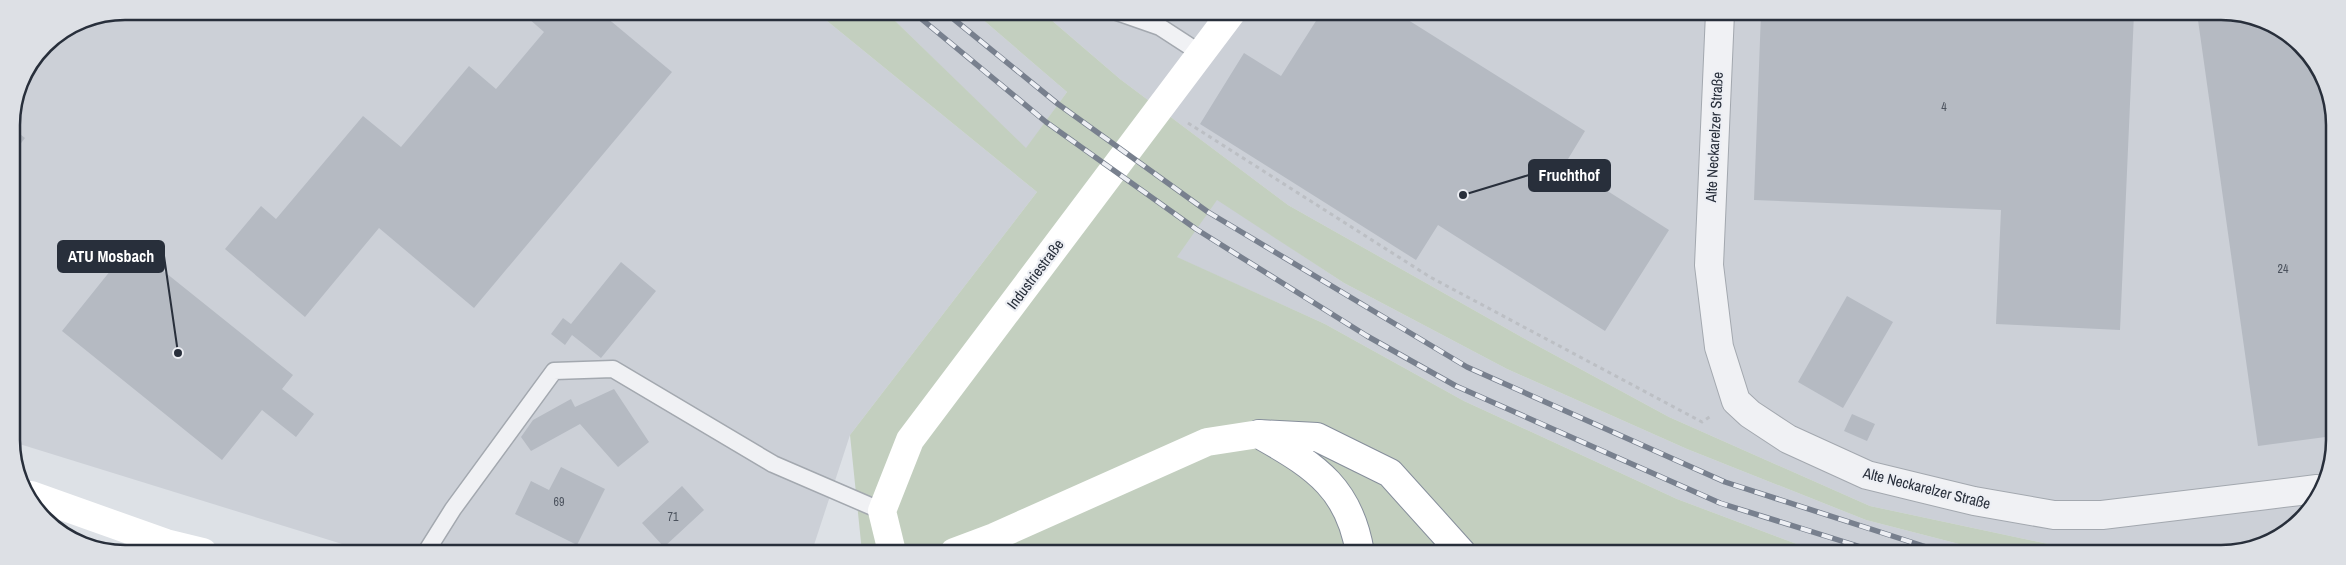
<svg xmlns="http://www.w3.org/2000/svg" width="2346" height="565" viewBox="0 0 2346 565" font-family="'Archivo Narrow',sans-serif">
<rect width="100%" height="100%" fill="#dde1e6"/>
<path fill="#ccd0d7" d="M125,11L816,12L1037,192L850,435L814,545L803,552H368L13,442L11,118L20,81L45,44L82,20Z
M886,12H974L1067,92L1026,149Z
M1042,12L2243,13L2302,45L2333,103V462L2296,526L2228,554L2090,553L1870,506L1669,417L1527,340L1288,205L1120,79Z
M1217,199L1344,283L1507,369L1687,449L1866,520L1994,553H1821L1677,499L1464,401L1325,324L1176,257Z"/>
<path fill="#c3cfbf" d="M816,12H886L1026,148L1067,92L974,12H1042L1120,79L1288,205L1527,340L1669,417L1870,506L2090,553H1994L1866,520L1687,449L1507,369L1344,283L1217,200L1177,257L1325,324L1464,401L1677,499L1821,553L862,552L850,435L1037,192Z"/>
<path fill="#b5bac2" d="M533,12H600L672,72L474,308L379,228L305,317L225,249L261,206L276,219L363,116L401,147L469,66L496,89L544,32L528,18Z
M1321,13H1397L1585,131L1565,164L1669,230L1605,331L1438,225L1416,260L1200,124L1244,53L1281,76Z
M1761,13H2134L2120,330L1996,324L2001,210L1754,200Z
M2197,13H2243L2302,45L2333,103V436L2258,446Z
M12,128L25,138L12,155Z
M131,245L293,375L282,389L314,414L296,437L262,410L222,460L62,331Z
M621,262L656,291L601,358L572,335L565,345L551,334L563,318L571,324Z
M1847,296L1893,322L1843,408L1798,382Z
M614,389L649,442L618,467L580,424L531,451L521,437L533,420L571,399L575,407Z
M1852,414L1875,424L1867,441L1844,431Z
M561,467L605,489L577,545L515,514L531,481L549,490Z
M682,486L704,510L664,547L642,523Z"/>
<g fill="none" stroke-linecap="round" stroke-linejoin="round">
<g stroke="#a3a8af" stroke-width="19">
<path id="lane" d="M1117,12L1160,27L1200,53
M426,552L453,509L554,371L613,369L773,464L882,511"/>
</g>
<g stroke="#a3a8af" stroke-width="30">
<path id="street" d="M1720,13L1709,265L1719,347L1736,401L1750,414L1788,439L1867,475L1974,501L2054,515H2102L2317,489"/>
</g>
<g stroke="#868e9b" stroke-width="30">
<path id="highway" d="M1259,434L1317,437L1390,473L1462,553
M1264,437C1317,467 1350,490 1360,553"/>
</g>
<path stroke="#bcbfc4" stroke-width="3" stroke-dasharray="4 4" stroke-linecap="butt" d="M1188,123L1430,277L1702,422L1711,416"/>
<use href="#lane" stroke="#f0f1f4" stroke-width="16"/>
<use href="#street" stroke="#f0f1f4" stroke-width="28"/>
<path stroke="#fff" stroke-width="28" d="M31,495L166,543L203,552
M892,552L882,511L910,440L1232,12
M954,552L994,537L1207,442L1259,434"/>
<use href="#highway" stroke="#fff" stroke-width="28"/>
<g stroke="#78808e" stroke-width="5.5">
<path id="rail" d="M913,12L1046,122L1196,229L1367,336L1456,386L1720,503L1880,553
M945,12L1058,104L1208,212L1467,367L1725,482L1945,553"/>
</g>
<use href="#rail" stroke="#edeff4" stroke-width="4" stroke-dasharray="11" stroke-linecap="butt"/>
</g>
<g text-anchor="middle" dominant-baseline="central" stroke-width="4.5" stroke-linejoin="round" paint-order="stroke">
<g font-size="12" fill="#4b525d">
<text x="1944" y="107">4</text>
<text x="2283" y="269">24</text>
<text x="559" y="502">69</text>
<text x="673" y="517">71</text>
</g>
<g font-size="15" fill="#282f3b" stroke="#edeff4">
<text transform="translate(1714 137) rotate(-87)">Alte Neckarelzer Straße</text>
<text transform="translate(1035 274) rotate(-53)">Industriestraße</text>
<text transform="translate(1927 488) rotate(14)">Alte Neckarelzer Straße</text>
</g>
</g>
<path d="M0 0H2346V565H0ZM125 20H2221A105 105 0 0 1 2326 125V440A105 105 0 0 1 2221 545H125A105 105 0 0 1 20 440V125A105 105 0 0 1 125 20Z" fill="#dde0e5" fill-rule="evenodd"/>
<path fill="none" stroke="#282f3b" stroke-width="2.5" d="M125 20H2221A105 105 0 0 1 2326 125V440A105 105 0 0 1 2221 545H125A105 105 0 0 1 20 440V125A105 105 0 0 1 125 20Z"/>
<path fill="none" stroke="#282f3b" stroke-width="2" d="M1463 195L1529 175M178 353L164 256"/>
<g fill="#282f3b" stroke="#edeff4" stroke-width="2">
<circle cx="1463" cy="195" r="5"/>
<circle cx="178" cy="353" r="5"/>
</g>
<g fill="#282f3b" stroke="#282f3b" stroke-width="2">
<rect x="1529" y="160" width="81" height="31" rx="5"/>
<rect x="58" y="241" width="106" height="31" rx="5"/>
</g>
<g font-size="16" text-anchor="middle" font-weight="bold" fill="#fff">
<text x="1569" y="181">Fruchthof</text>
<text x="111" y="262">ATU Mosbach</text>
</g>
</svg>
